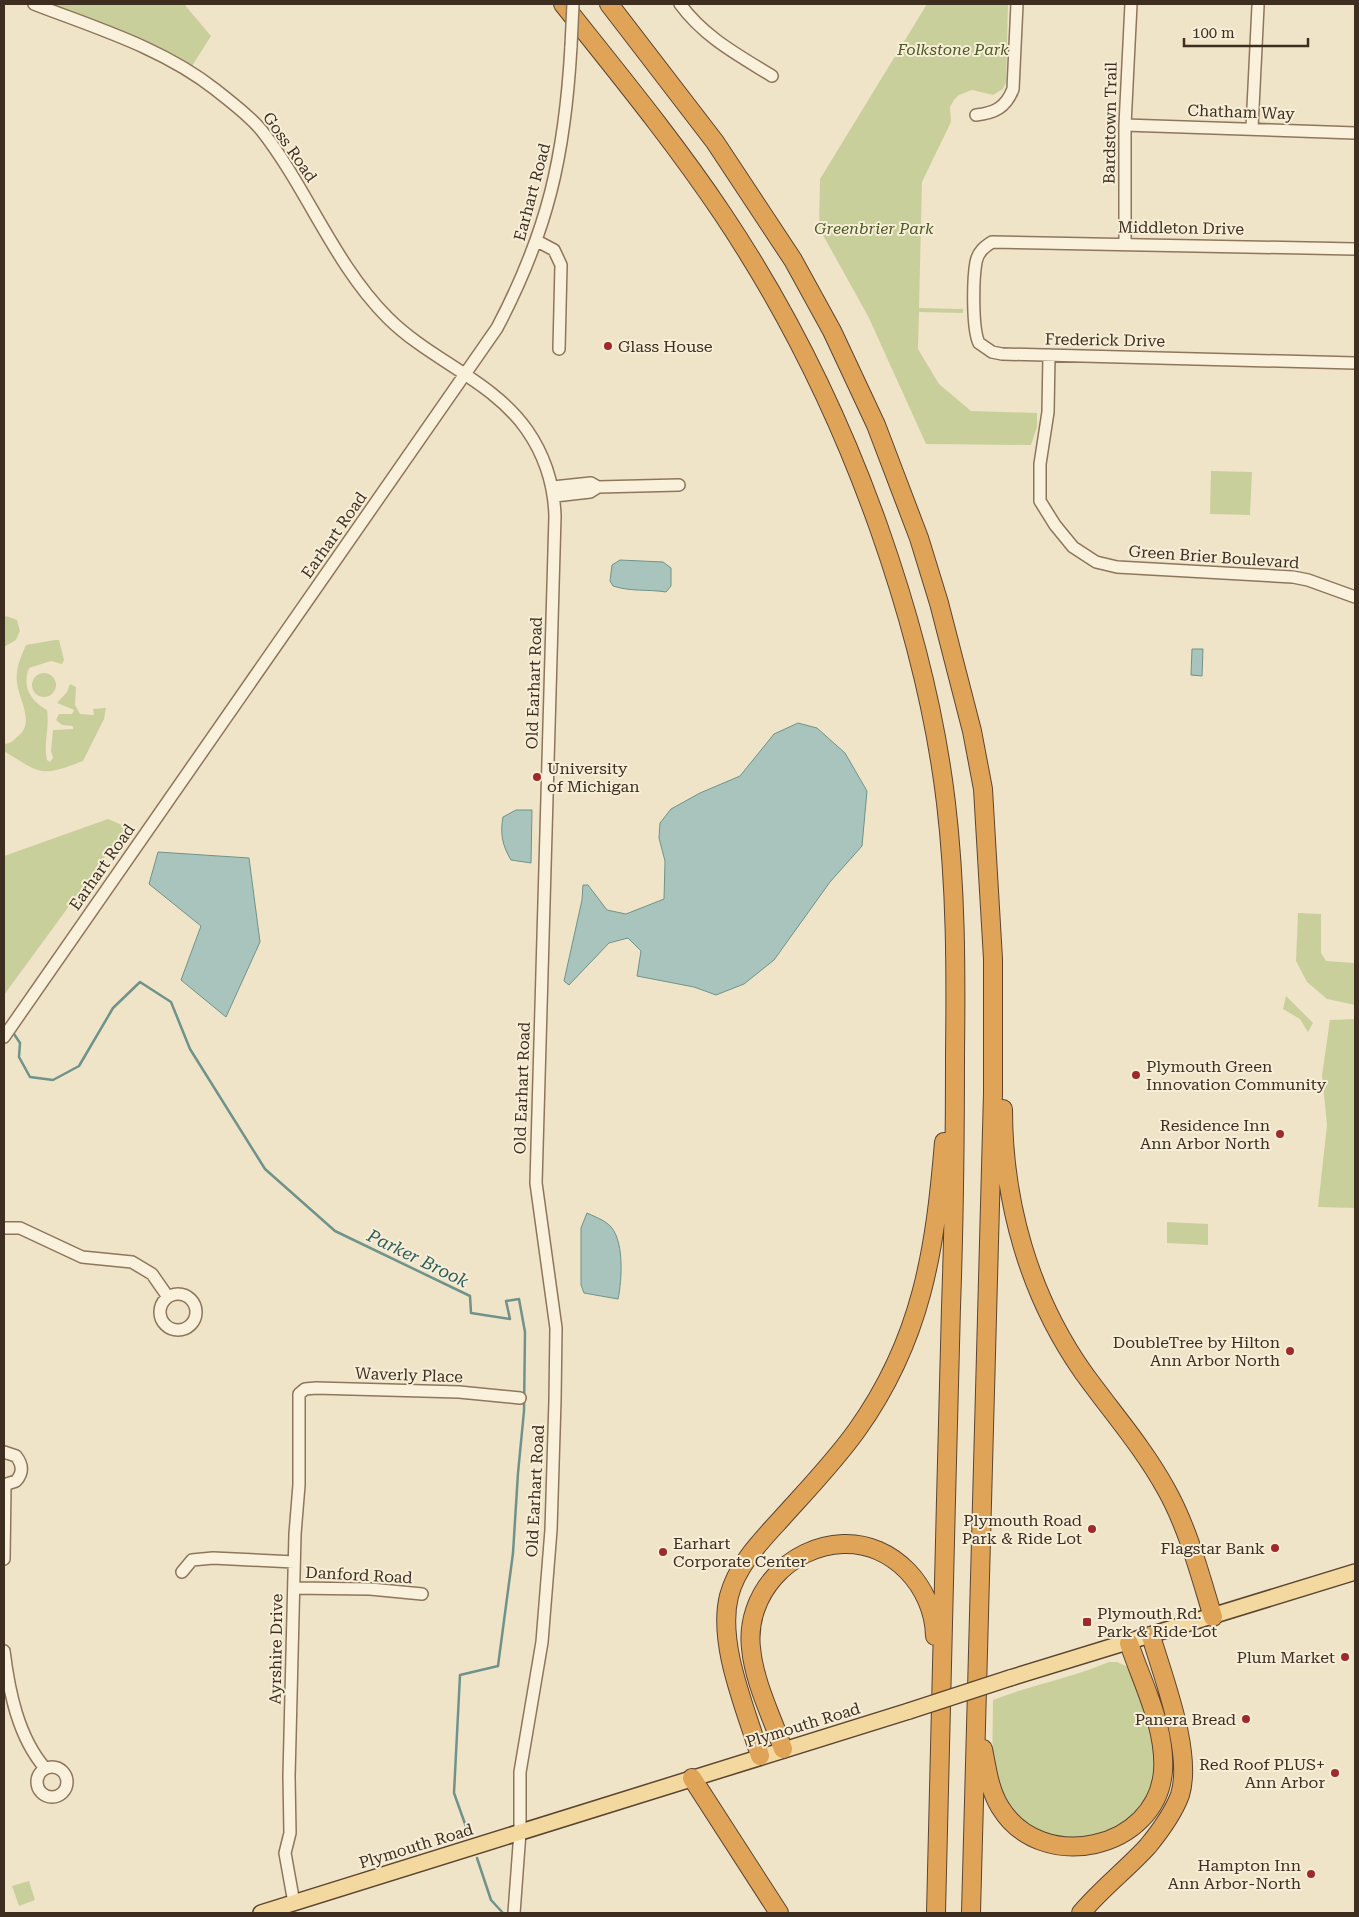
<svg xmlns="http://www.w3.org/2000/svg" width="1359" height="1917" viewBox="0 0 1359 1917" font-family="'Roboto Serif',serif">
<rect width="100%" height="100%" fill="#f0e4c8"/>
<path fill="#c9cf9b" d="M54,4H184L211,36L192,66L156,47Z
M927,4H1008L1006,82L1003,89L993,95L972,90L959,95L954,100L950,107L951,122L922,182L919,308L963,309V313L919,312L918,349L939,384L971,411L1037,413V427L1031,445L926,444L868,316L819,228L820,179Z
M1211,471L1252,472L1250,515L1210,514Z
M6,616L17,620L20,631L16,640L4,647V618Z
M55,640H59L64,660L62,664L51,661L29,668C22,687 30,700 47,710C50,727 43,743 47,760L50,762L53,758L51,751L53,730L73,729V726L62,725L56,720L59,714H72L74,710L57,703L67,692L70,684L76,687L75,705L80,714L94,715L93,709L106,708L104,719L83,761C41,777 42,775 4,751V744C10,744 13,741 17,737C36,723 19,701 17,683C15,670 21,656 26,645Z
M32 685a12 12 0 1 1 24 0a12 12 0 1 1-24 0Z
M108,819L127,827L4,995V856Z
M1298,913L1321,914V953L1326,961L1355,963V1005L1327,999L1307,982L1296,961Z
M1286,996L1313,1023L1308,1032L1300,1019L1283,1009Z
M1355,1019V1208L1318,1207L1327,1125L1322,1075L1330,1020Z
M1167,1222L1208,1224V1245L1167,1243Z
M1109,1662H1117L1126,1666L1134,1678L1154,1742L1156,1759L1153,1787L1142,1807L1125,1827L1096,1839L1043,1836L1007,1810L992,1777L993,1700C1031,1685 1071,1678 1109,1662Z
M29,1881L35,1900L19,1906L12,1886Z"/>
<path fill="#a9c4bc" stroke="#6f938a" d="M620,560L663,562L671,568V586L666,592C648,589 631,592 613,586L610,581L612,565Z
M1192,649H1203L1202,676L1191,675Z
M798,723L817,728L845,753L867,791L862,846L830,882L774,960L744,984L716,995L694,987L637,976L641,951L628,938L609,943L569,985L564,981L582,900L583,885H588L607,910L626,914L664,899L665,861L659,838L660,823L671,809L700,793L740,776L774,734Z
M516,810H532L531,863L511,860C502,845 500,833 503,817Z
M158,852L249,858L260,942L226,1017L181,980L201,926L149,884Z
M587,1213C593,1216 602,1219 608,1224C625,1237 622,1281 618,1299L584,1293L581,1285V1228Z"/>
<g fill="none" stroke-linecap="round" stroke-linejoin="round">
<path stroke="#6f938a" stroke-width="2.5" d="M12,1031L20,1043L19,1057L30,1077L53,1080L79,1066L113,1008L140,982L171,1002L190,1049L265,1169L335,1231L470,1296L471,1313L510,1319L506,1301L519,1299L525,1332L524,1411L518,1473L513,1553L498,1666L460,1675L454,1793L469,1835
M477,1858L491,1900L503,1913"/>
<g stroke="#8d765c" stroke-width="14">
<path id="minor" d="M34,4C96,28 163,48 216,90C232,103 249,115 262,131C308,190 334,264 388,318C430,360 493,381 527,430C545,456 554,484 555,516L536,1183L556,1328L555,1400L551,1530L542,1642L520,1772V1832L514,1913
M680,4C704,37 738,55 772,76
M976,115C994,113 1006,108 1013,89L1017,4
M1125,125L1355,133
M1252,128L1258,6
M537,241L554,250L561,265L559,349
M1125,243V125L1131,4
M1355,249L992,242C984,247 978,252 976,262C973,279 972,329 979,343L992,352L1002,354L1355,363
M1049,355L1048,412L1040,464V501L1055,525L1073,547L1096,562L1117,567L1293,577L1308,580L1355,597
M553,487L591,483L598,487L679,485
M555,496L590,492L598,487
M4,1037L497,328C548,231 565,155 571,46
M4,1228H20L82,1257L132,1262L152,1274L168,1297
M160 1312a18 18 0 1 1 36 0a18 18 0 1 1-36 0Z
M4,1452L16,1456C23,1465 23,1473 16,1481L4,1485
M4,1559L5,1485
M182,1572L192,1560L213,1558L294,1562
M294,1588L370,1589L422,1594
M4,1651C9,1691 18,1737 45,1768
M37 1782a15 15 0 1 1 30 0a15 15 0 1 1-30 0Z
M294,1903L285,1853L290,1833L289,1776L295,1534L299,1485V1394L305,1389L316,1388L459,1392L520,1398"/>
</g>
<g stroke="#5b4430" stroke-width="18">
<path id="major" d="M1010,1678L1355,1572
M261,1913L909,1711"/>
</g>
<g stroke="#5b4430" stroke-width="20">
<path id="highway" d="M563,4C617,72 673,140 722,213C787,310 840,418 879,528C910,616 935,710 946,803C956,887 956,971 955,1055C955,1139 954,1223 951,1307C946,1509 940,1711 936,1913
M609,4L715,142L793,260L832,331L876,425L919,538L939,603L972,731L983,789L993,959V1093L971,1913
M1003,1109C1003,1202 1029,1295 1083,1372C1111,1411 1143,1447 1166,1489C1188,1528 1200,1575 1213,1617
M783,1749C772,1717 754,1682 751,1648C745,1595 789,1546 843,1544C893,1542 934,1587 935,1636
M983,1749C987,1768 989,1789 1000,1807C1041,1875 1157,1850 1163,1771C1166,1727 1142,1683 1129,1643
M760,1756C746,1709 717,1644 729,1596C737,1565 761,1541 781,1519C807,1490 835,1461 857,1430C922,1339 935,1250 944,1142
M692,1778L779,1913
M1081,1913C1101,1889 1127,1869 1148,1846C1161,1830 1173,1814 1180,1795C1193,1753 1163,1677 1151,1636"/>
</g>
<use href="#minor" stroke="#faf1dc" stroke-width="11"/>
<use href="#major" stroke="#f3d9a0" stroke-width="15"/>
<use href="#highway" stroke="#e0a458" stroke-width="18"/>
<g stroke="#8d765c" stroke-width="14" stroke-linecap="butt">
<path id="minor-bridge" d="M571,46L573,4"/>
</g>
<g stroke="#5b4430" stroke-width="18" stroke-linecap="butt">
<path id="major-bridge" d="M909,1711L1010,1678"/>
</g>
<use href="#minor-bridge" stroke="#faf1dc" stroke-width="11"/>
<use href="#major-bridge" stroke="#f3d9a0" stroke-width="15"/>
</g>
<g fill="#9e2a2b" stroke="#f7eed8" stroke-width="2">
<circle cx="608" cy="346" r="5"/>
<circle cx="537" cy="777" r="5"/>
<circle cx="1136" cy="1075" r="5"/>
<circle cx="1280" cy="1134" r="5"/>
<circle cx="1290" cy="1351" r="5"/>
<circle cx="1092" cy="1529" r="5"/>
<circle cx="1275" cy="1548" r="5"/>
<circle cx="663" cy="1552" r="5"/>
<rect x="1082" y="1617" width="10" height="10" rx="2.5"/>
<circle cx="1345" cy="1657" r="5"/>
<circle cx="1246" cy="1719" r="5"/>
<circle cx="1335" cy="1773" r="5"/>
<circle cx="1311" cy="1874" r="5"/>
</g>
<g text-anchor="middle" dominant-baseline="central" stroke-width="4" stroke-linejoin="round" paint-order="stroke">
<g font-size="16" font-style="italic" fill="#4d5a26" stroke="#f7eed8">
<text x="953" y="49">Folkstone Park</text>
<text x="874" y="228">Greenbrier Park</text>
</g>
<g font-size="16" fill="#3d2e20" stroke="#f7eed8">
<text transform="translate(1241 112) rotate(2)">Chatham Way</text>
<text transform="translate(1110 123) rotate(-89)">Bardstown Trail</text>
<text transform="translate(290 147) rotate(55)">Goss Road</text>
<text transform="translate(532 192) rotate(-75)">Earhart Road</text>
<text transform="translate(1181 228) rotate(1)">Middleton Drive</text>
<text transform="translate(1105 340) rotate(1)">Frederick Drive</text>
<text transform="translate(334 535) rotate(-55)">Earhart Road</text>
<text transform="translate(1214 557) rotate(4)">Green Brier Boulevard</text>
<text transform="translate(534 683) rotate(-88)">Old Earhart Road</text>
<text transform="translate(102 867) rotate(-55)">Earhart Road</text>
<text transform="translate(522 1088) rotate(-88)">Old Earhart Road</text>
<text transform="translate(409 1375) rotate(2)">Waverly Place</text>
<text transform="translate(535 1491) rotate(-87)">Old Earhart Road</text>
<text transform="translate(359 1575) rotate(3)">Danford Road</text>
<text transform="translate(276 1649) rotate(-89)">Ayrshire Drive</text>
<text transform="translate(803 1725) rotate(-17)">Plymouth Road</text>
<text transform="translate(416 1846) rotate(-17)">Plymouth Road</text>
</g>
<g font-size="16" fill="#3d2e20" stroke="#f7eed8" text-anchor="end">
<text x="618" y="346" text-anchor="start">Glass House</text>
<text x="547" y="768" text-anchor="start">University<tspan x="547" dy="18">of Michigan</tspan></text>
<text x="1146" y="1066" text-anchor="start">Plymouth Green<tspan x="1146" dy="18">Innovation Community</tspan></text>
<text x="1270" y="1125">Residence Inn<tspan x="1270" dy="18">Ann Arbor North</tspan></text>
<text x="1280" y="1342">DoubleTree by Hilton<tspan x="1280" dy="18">Ann Arbor North</tspan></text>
<text x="1082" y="1520">Plymouth Road<tspan x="1082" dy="18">Park &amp; Ride Lot</tspan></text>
<text x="673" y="1543" text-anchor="start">Earhart<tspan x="673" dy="18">Corporate Center</tspan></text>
<text x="1265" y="1548">Flagstar Bank</text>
<text x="1097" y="1613" text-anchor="start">Plymouth Rd.<tspan x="1097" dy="18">Park &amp; Ride Lot</tspan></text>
<text x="1335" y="1657">Plum Market</text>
<text x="1236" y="1719">Panera Bread</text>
<text x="1325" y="1764">Red Roof PLUS+<tspan x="1325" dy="18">Ann Arbor</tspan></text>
<text x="1301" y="1865">Hampton Inn<tspan x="1301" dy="18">Ann Arbor-North</tspan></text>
</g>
<g font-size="18" font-style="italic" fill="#2f5d5a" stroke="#f7eed8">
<text transform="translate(418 1258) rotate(26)">Parker Brook</text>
</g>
</g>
<rect width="1359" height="1917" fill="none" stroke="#3d2e20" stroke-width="10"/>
<path d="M1184 38v8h124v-8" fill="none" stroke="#3d2e20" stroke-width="2.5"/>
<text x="1192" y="38" font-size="15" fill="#3d2e20" stroke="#f7eed8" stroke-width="4" paint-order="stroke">100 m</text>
</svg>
